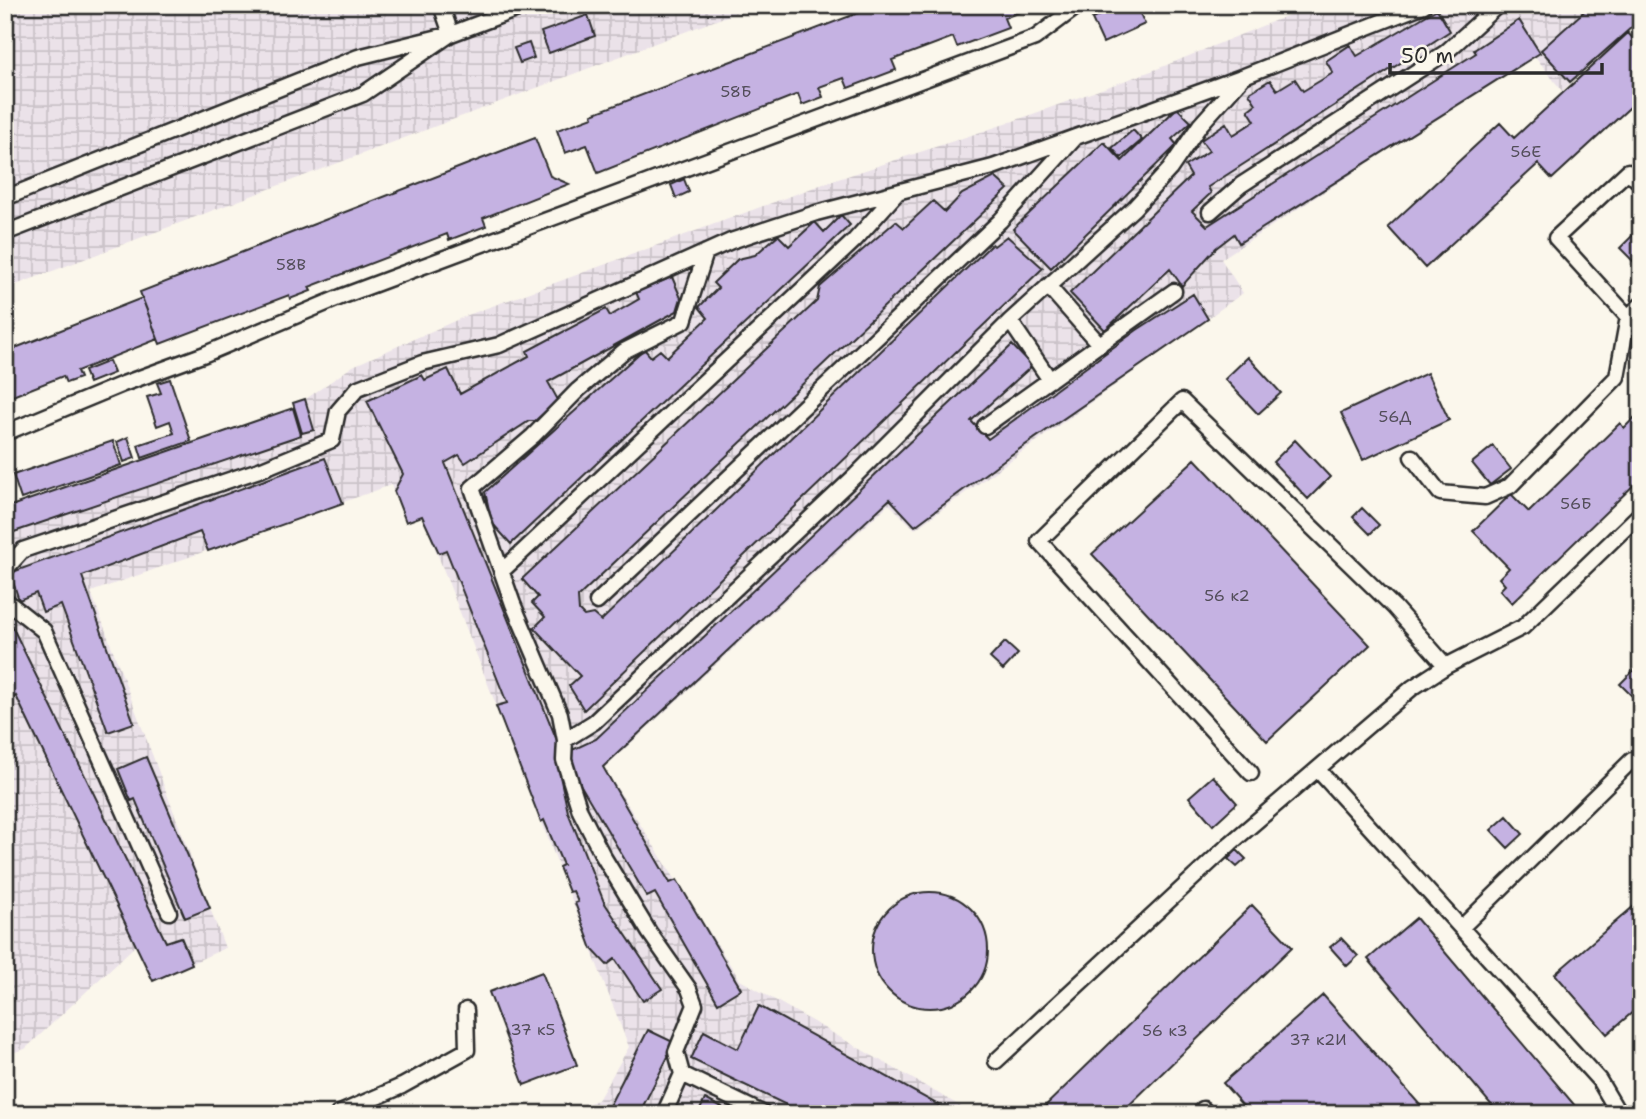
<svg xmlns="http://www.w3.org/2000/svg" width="1646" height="1119" viewBox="0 0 1646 1119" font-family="'Shantell Sans',sans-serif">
<defs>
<pattern id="industrial-grid" width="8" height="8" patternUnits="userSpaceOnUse" patternTransform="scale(1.75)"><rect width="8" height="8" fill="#ebe2e9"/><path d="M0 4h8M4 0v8" fill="none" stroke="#cac2c8"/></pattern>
</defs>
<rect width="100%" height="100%" fill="#fbf7ec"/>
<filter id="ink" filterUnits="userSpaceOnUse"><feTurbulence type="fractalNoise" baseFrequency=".0143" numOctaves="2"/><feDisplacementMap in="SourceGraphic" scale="14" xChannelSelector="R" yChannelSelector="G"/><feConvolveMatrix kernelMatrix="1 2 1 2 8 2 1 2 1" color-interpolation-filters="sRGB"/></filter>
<g filter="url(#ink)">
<path fill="url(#industrial-grid)" d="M5,5H756L5,289Z
M1313,5H1641V19L1562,91L1534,55L1221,259L1243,293L915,529L889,504L604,768L740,980L974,1114H558L598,1100L629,1047L423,517L406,522L391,485L91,592L225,948L153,981L136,945L25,1049L5,1055V508L293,408L353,366L468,315L823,184L1005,124L1157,69Z"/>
<path fill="#c5b2e2" stroke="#2b2b2b" stroke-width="2" d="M879,5H1027L1028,9L1004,18L1008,28L957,47L953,37L892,60L896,70L848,88L844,78L819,87L823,97L802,105L798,94L598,173L587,145L565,153L557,130L593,117L592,114Z
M1122,5H1136L1145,24L1103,43L1092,19Z
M1591,5H1641V19L1570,82L1541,50Z
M1437,9L1450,31L1208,187L1211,193L1192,211L1207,226L1476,53L1474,50L1519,20L1540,53L1239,243L1234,234L1216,248L1182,286L1170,269L1105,330L1070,293L1191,176L1185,166L1209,151L1201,140L1226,123L1233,135L1255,121L1248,110L1256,104L1249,93L1270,80L1277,90L1295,79L1303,91L1333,73L1326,61L1350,45L1357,56Z
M588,15L595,36L549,53L541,32Z
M1628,33L1641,47V97L1552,179L1538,164L1425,268L1388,227L1500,123L1514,138Z
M529,43L534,58L520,63L514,48Z
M1177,108L1191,122L1172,139L1177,145L1051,268L1013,229L1104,142L1122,161Z
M1133,130L1142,140L1121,158L1112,148Z
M535,138L550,176L569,184L483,218L486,226L449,240L447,234L309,287L311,291L290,299L289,295L160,344L140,292Z
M995,177L1008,189L578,597L579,611L584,616L593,614L601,621L992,244L994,246L1007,236L1043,268L584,710L569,686L580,676L534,628L545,617L532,603L538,597L522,579L817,301L820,287L896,221L904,228L933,201L945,212L962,194Z
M684,179L689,192L676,198L671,185Z
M841,215L850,225L511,544L492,523L485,492L644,349L651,357L660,350L667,357L708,318L699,307L718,288L713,283L738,259L755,255L778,235L789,246L815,222L824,232Z
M1636,232L1641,236V257L1635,263L1620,248Z
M672,277L681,298L677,311L548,382L558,400L535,421H529L465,463L459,455L445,463L558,743L560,776L568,812L604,902L662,989L643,1001L615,959L607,965L592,949L575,903L578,902L573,891L569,892L559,867L563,865L544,820L541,822L496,706L507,703L446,550L439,553L422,516L406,522L394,491L403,474L367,401L422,375L425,380L448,369L460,394L529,356L527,351L606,309L610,316L639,299L636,292Z
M1193,294L1208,319L1005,459L915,526L890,499L603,767L670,883L677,880L741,989L718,1003L655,893L647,897L574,774L570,751L596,739L1012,345L1032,366L971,421L988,439L1137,330Z
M142,298L158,339L77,371L80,378L66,383L63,376L5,399V352Z
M1248,357L1281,393L1258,414L1225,379Z
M109,361L114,373L89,383L84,371Z
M1427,373L1449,420L1363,460L1341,413Z
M170,379L191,441L142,458L138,445L174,433L170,421L157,426L147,397L161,393L157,383Z
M305,399L314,430L302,433L293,403Z
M1641,406V478L1512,603L1500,590L1505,585L1499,578L1509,568L1473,531L1511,494L1529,512L1620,423L1624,428L1640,412L1637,409Z
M293,408L301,435L5,535V508Z
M128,437L135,458L124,462L117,442Z
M1295,440L1330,477L1308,499L1273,462Z
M113,441L121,465L21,499L13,475Z
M1493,446L1511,469L1490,485L1472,463Z
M325,458L343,503L208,551L200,532L82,576L134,723L108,732L61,605L43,612L36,593L19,600L10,573Z
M1195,459L1370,645L1267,741L1092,554Z
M1362,508L1379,525L1370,534L1353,517Z
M9,620L166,942L181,937L192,964L153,981L16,696L5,702V622Z
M1005,642L1018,654L1003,670L990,658Z
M1641,663V705L1620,684Z
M146,757L210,908L185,918L135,799L131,801L118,769Z
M1213,776L1237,803L1213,825L1189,797Z
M1507,816L1523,834L1508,848L1491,830Z
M1237,850L1246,859L1237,867L1228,859Z
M872 950a58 58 0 1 1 116 0a58 58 0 1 1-116 0Z
M1641,900V1005L1607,1034L1555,974Z
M1252,905L1292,947L1120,1114H1037Z
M1416,918L1582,1114H1499L1368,959Z
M1341,938L1358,956L1347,966L1330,947Z
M542,972L577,1065L524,1085L489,992Z
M1323,995L1428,1114H1250L1223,1083Z
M759,1006L953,1113V1114H805L691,1059L704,1031L738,1049Z
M648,1030L675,1043L639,1114H605Z
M705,1099L734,1114H698Z"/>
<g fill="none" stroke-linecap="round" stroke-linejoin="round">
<g stroke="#2b2b2b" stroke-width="19">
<path id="service" d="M5,198L358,57L451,34L528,5
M1210,212L1241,185L1445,53L1498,5
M5,233L363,94L451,34L441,5
M1048,286L1100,345
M1628,317L1556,238L1628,171L1641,184
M1010,321L1050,380
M985,426L1174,291
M5,433L123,384L205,354L343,296L1035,38L1079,5
M1412,457L1440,493L1485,497L1510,486L1617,377L1628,317L1641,305
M5,570L23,550L262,469L332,440L338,411L358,388L422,363L499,345L731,241L816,213L993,167L1244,76L1424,5
M502,571L854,241L897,193
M5,600L44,631L169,912
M597,602L1000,221L1076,137
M565,740L594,722L856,475L1010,321L1134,208L1170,169L1200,125L1243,77
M1318,770L1599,1080L1619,1114
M1251,773L1039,541L1182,401L1394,607L1446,666
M1462,927L1632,760
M996,1061L1231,843L1412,688L1446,666L1523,627L1641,513
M682,1074L764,1114
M338,1114L402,1086L467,1050L466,1010
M664,1114L682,1074L676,1052L695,1005L689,989L649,932L603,856L580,811L564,760L565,740L560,714L513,604L472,488L533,436L578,390L624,351L684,321L706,252
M1200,1114L1203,1109L1207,1114"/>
</g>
<use href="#service" stroke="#fbf7ec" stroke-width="14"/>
</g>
</g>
<g text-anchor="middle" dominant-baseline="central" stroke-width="7" stroke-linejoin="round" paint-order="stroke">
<g font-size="16" fill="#524d59">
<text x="736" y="91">58Б</text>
<text x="1526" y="151">56Е</text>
<text x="291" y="264">58В</text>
<text x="1395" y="416">56Д</text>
<text x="1576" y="503">56Б</text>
<text x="1227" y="595">56 к2</text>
<text x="533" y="1029">37 к5</text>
<text x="1165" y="1030">56 к3</text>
<text x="1318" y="1039">37 к2И</text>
</g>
</g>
<rect width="1646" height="1119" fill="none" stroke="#fbf7ec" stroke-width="28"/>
<rect x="14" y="14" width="1618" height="1091" fill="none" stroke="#2b2b2b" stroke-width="2.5" filter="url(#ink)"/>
<path d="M1390 63v10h212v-10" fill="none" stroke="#2b2b2b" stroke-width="3.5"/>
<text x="1401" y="63" font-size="21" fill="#2b2b2b" stroke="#fbf7ec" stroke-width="5" paint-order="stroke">50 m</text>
</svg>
